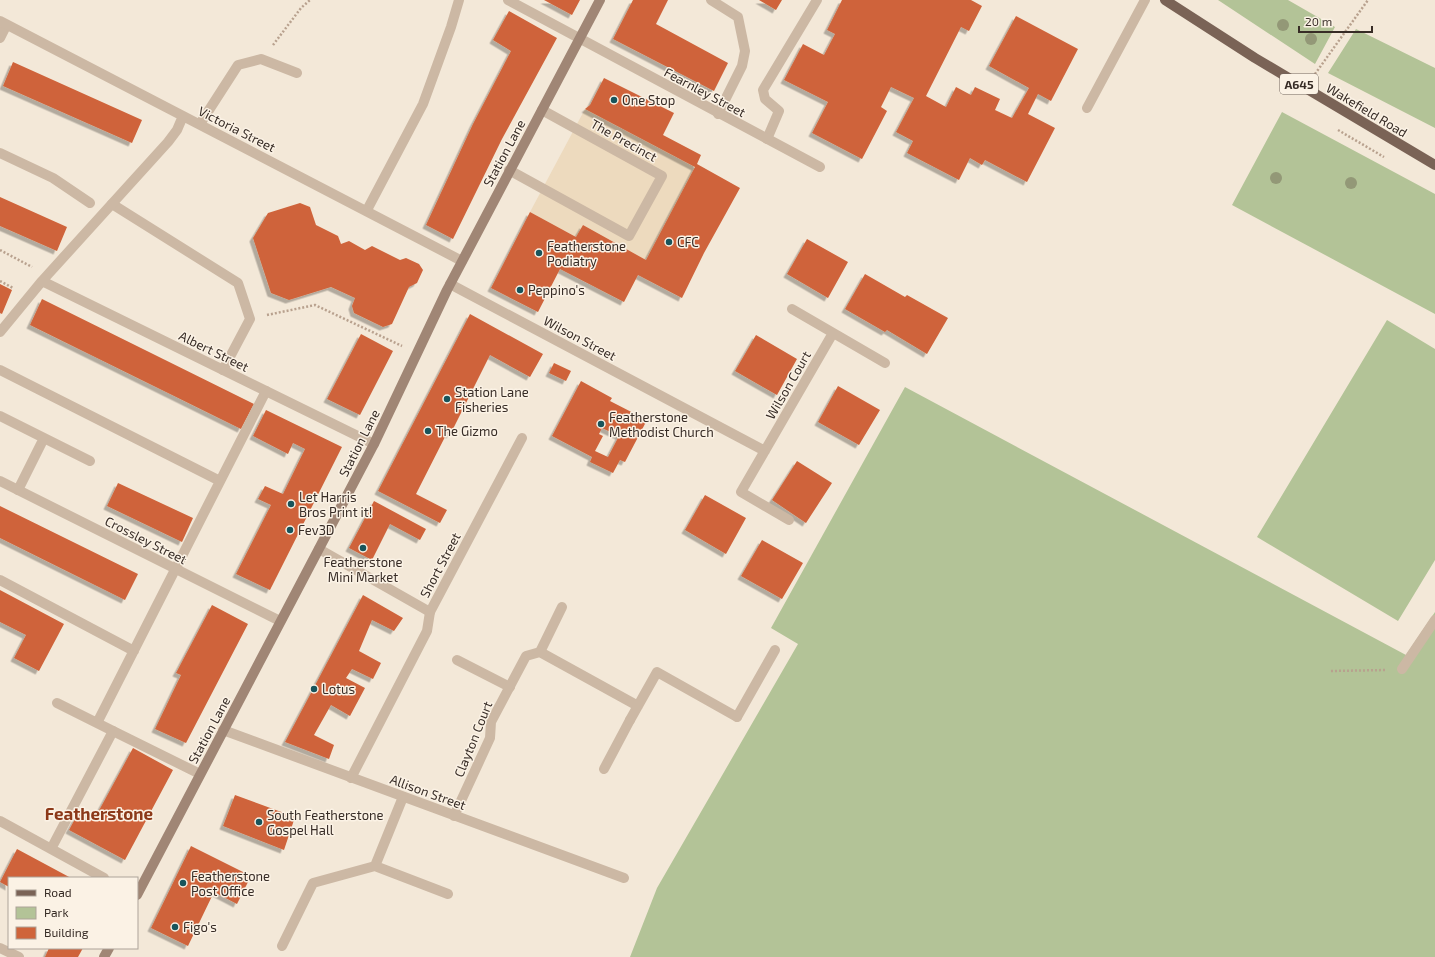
<svg xmlns="http://www.w3.org/2000/svg" width="1435" height="957" viewBox="0 0 1435 957" font-family="'Exo 2',sans-serif">
<defs>
<filter id="shadow"><feDropShadow dx="-3.5" dy="3.5" stdDeviation="0" flood-color="#0004"/></filter>
</defs>
<rect width="100%" height="100%" fill="#f3e8d8"/>
<path fill="#b3c397" d="M1218,0H1288L1335,27L1315,64Z
M1356,29L1435,68V128L1328,73Z
M1282,112L1435,194V314L1232,205Z
M1387,320L1435,349V560L1398,621L1257,537Z
M905,387L1406,655L1435,612V957H630L657,888L798,644L771,628Z"/>
<path fill="#eddabe" d="M585,109L695,167L646,260L583,225L576,237L530,212Z"/>
<path fill="#cf643a" fill-rule="evenodd" filter="url(#shadow)" d="M544,0H580L572,15Z
M633,0H668L656,24L728,63L714,91L613,39Z
M759,0H782L776,10Z
M842,0H971L982,6L969,31L961,27L926,96L946,107L956,87L971,95L975,87L1000,99L995,110L1012,118L1029,88L989,66L1016,16L1078,49L1051,101L1038,94L1028,114L1055,128L1027,182L985,160L982,165L970,158L959,180L907,153L913,141L896,132L914,98L891,87L881,107L887,111L862,159L812,133L828,102L784,80L803,44L824,55L835,34L827,30Z
M509,11L557,38L502,139L453,239L426,225L473,124L511,51L493,40Z
M13,62L142,120L132,143L3,86Z
M604,78L674,113L663,135L701,155L697,164L740,188L704,253L682,298L638,275L624,302L560,269L538,312L491,288L530,212L576,237L583,225L646,260L695,167L585,109L590,105Z
M0,197L67,227L57,251L0,226Z
M300,203L310,207L316,225L338,236L341,244L349,241L365,250L372,246L400,260L406,258L419,264L423,270L417,283L409,287L392,324L383,327L354,313L352,306L355,298L331,287L289,300L271,293L253,238L268,213Z
M807,239L848,262L828,298L787,274Z
M865,274L905,297L907,295L948,318L927,354L887,330L885,332L845,309Z
M0,284L12,290L2,314L0,313Z
M42,299L254,404L241,429L30,325Z
M470,314L543,354L530,377L490,355L450,435L447,433L416,494L447,510L440,523L378,491Z
M361,334L393,351L360,415L327,399Z
M756,335L797,359L777,395L735,371Z
M554,363L571,371L566,381L549,373Z
M581,381L612,398L610,401L647,420L625,462L620,460L613,473L590,462L592,457L552,436ZM602,428L619,436L608,457L595,451L603,436L599,434Z
M838,386L880,410L859,445L818,422Z
M266,410L342,447L270,590L236,574L271,505L258,499L265,486L283,494L305,449L293,443L288,454L253,436Z
M797,461L832,483L806,523L772,500Z
M118,483L193,518L182,542L107,506Z
M705,495L746,518L726,554L685,530Z
M374,501L426,529L420,540L390,524L372,560L349,548Z
M0,506L138,574L125,600L0,538Z
M762,540L803,563L782,599L741,576Z
M0,590L64,624L39,671L14,658L26,635L0,622Z
M363,595L403,618L394,631L372,620L359,651L381,663L373,679L352,669L346,678L365,688L350,716L331,705L314,735L334,745L329,759L285,742Z
M212,605L248,624L186,743L155,729L181,675L176,673Z
M133,748L173,770L125,860L69,830L81,808L96,816Z
M235,795L295,817L284,850L223,826Z
M191,846L251,876L237,904L214,892L188,946L151,928Z
M17,849L71,878H9V887L0,882Z
M49,948H83L78,957H45Z"/>
<g fill="none" stroke-linecap="round" stroke-linejoin="round">
<path stroke="#b8a18e" stroke-width="2.5" stroke-dasharray="2 2" stroke-linecap="butt" d="M273,45L301,8L310,0
M1315,74L1368,0
M1338,130L1384,157
M0,250L32,267
M0,281L13,288
M267,315L315,305L402,346
M1331,671L1386,670"/>
<path stroke="#ccb8a4" stroke-width="10" d="M711,0L738,17L745,51L742,66L718,114
M0,38L6,26
M1087,108L1145,0
M200,124L238,65L261,59L297,73
M767,139L779,111L765,99L763,90L817,0
M0,153L53,178L90,203
M112,204L238,283L250,319L223,370
M367,210L423,104L451,27L459,0
M0,370L220,481
M0,416L44,438
M18,490L44,438L90,461
M0,580L134,651
M540,652L562,607
M457,660L510,687
M1402,669L1435,620
M57,703L113,731
M737,717L775,650
M97,723L266,391
M604,769L630,720
M351,778L427,631L430,612
M375,866L448,894
M282,946L313,883L375,866L403,797"/>
<path stroke="#ccb8a4" stroke-width="10" d="M509,170L629,236L662,176L542,110"/>
<path stroke="#ccb8a4" stroke-width="10" d="M508,0L820,167
M0,21L462,261
M42,281L374,444
M450,284L765,451
M792,309L885,363
M0,332L42,281L168,142L177,130L183,116
M0,481L280,621
M789,520L741,492L833,333
M319,549L430,612L522,438
M630,720L657,672L737,717
M223,730L624,878
M454,816L490,738L491,722L526,656L540,652L638,706
M0,821L104,878
M51,849L113,731L200,774
M0,948L19,957"/>
<path stroke="#a08675" stroke-width="10" d="M137,895L374,444L447,290L600,0
M104,957L109,948"/>
<path stroke="#7a6356" stroke-width="10" d="M1165,0L1255,58L1435,165"/>
</g>
<g fill="#939877">
<circle cx="1283" cy="25" r="6"/>
<circle cx="1311" cy="39" r="6"/>
<circle cx="1276" cy="178" r="6"/>
<circle cx="1351" cy="183" r="6"/>
</g>
<g fill="#18545b" stroke="#fbf2e5" stroke-width="1.5">
<circle cx="614" cy="100" r="4"/>
<circle cx="669" cy="242" r="4"/>
<circle cx="539" cy="253" r="4"/>
<circle cx="520" cy="290" r="4"/>
<circle cx="447" cy="399" r="4"/>
<circle cx="601" cy="424" r="4"/>
<circle cx="428" cy="431" r="4"/>
<circle cx="291" cy="504" r="4"/>
<circle cx="290" cy="530" r="4"/>
<circle cx="363" cy="548" r="4"/>
<circle cx="314" cy="689" r="4"/>
<circle cx="259" cy="822" r="4"/>
<circle cx="183" cy="883" r="4"/>
<circle cx="175" cy="927" r="4"/>
</g>
<g text-anchor="middle" dominant-baseline="central" stroke-width="3" stroke-linejoin="round" paint-order="stroke">
<rect fill="#fbf2e5" stroke="#72675f" stroke-width="1" x="1280" y="74" width="38" height="20" rx="3"/>
<g font-size="12" font-weight="bold" fill="#372c26">
<text x="1299" y="84">A645</text>
</g>
<g font-size="13" fill="#372c26" stroke="#fbf2e5">
<text transform="translate(705 92) rotate(28)">Fearnley Street</text>
<text transform="translate(1367 110) rotate(31)">Wakefield Road</text>
<text transform="translate(237 129) rotate(27)">Victoria Street</text>
<text transform="translate(624 140) rotate(29)">The Precinct</text>
<text transform="translate(504 153) rotate(-62)">Station Lane</text>
<text transform="translate(580 338) rotate(28)">Wilson Street</text>
<text transform="translate(214 351) rotate(26)">Albert Street</text>
<text transform="translate(788 385) rotate(-60)">Wilson Court</text>
<text transform="translate(359 443) rotate(-63)">Station Lane</text>
<text transform="translate(146 540) rotate(27)">Crossley Street</text>
<text transform="translate(440 565) rotate(-62)">Short Street</text>
<text transform="translate(209 730) rotate(-62)">Station Lane</text>
<text transform="translate(473 739) rotate(-68)">Clayton Court</text>
<text transform="translate(428 792) rotate(20)">Allison Street</text>
</g>
<g font-size="13" fill="#372c26" stroke="#fbf2e5" text-anchor="start">
<text x="622" y="100">One Stop</text>
<text x="677" y="242">CFC</text>
<text x="547" y="246">Featherstone<tspan x="547" dy="15">Podiatry</tspan></text>
<text x="528" y="290">Peppino's</text>
<text x="455" y="392">Station Lane<tspan x="455" dy="15">Fisheries</tspan></text>
<text x="609" y="417">Featherstone<tspan x="609" dy="15">Methodist Church</tspan></text>
<text x="436" y="431">The Gizmo</text>
<text x="299" y="497">Let Harris<tspan x="299" dy="15">Bros Print it!</tspan></text>
<text x="298" y="530">Fev3D</text>
<text x="363" y="562" text-anchor="middle">Featherstone<tspan x="363" dy="15">Mini Market</tspan></text>
<text x="322" y="689">Lotus</text>
<text x="267" y="815">South Featherstone<tspan x="267" dy="15">Gospel Hall</tspan></text>
<text x="191" y="876">Featherstone<tspan x="191" dy="15">Post Office</tspan></text>
<text x="183" y="927">Figo's</text>
</g>
<g font-size="17" font-weight="bold" fill="#8c3919" stroke="#fbf2e5">
<text x="99" y="813">Featherstone</text>
</g>
</g>
<rect x="8" y="877" width="130" height="72" fill="#fbf2e5" stroke="#ada399"/>
<rect x="16" y="890" width="20" height="6" fill="#7a6356" stroke="#ada399"/>
<text x="44" y="897" font-size="12" fill="#372c26">Road</text>
<rect x="16" y="907" width="20" height="12" fill="#b3c397" stroke="#ada399"/>
<text x="44" y="917" font-size="12" fill="#372c26">Park</text>
<rect x="16" y="927" width="20" height="12" fill="#cf643a" stroke="#ada399"/>
<text x="44" y="937" font-size="12" fill="#372c26">Building</text>
<path d="M1299 26v6h73v-6" fill="none" stroke="#372c26" stroke-width="2"/>
<text x="1305" y="26" font-size="12" fill="#372c26" stroke="#fbf2e5" stroke-width="3" paint-order="stroke">20 m</text>
</svg>
